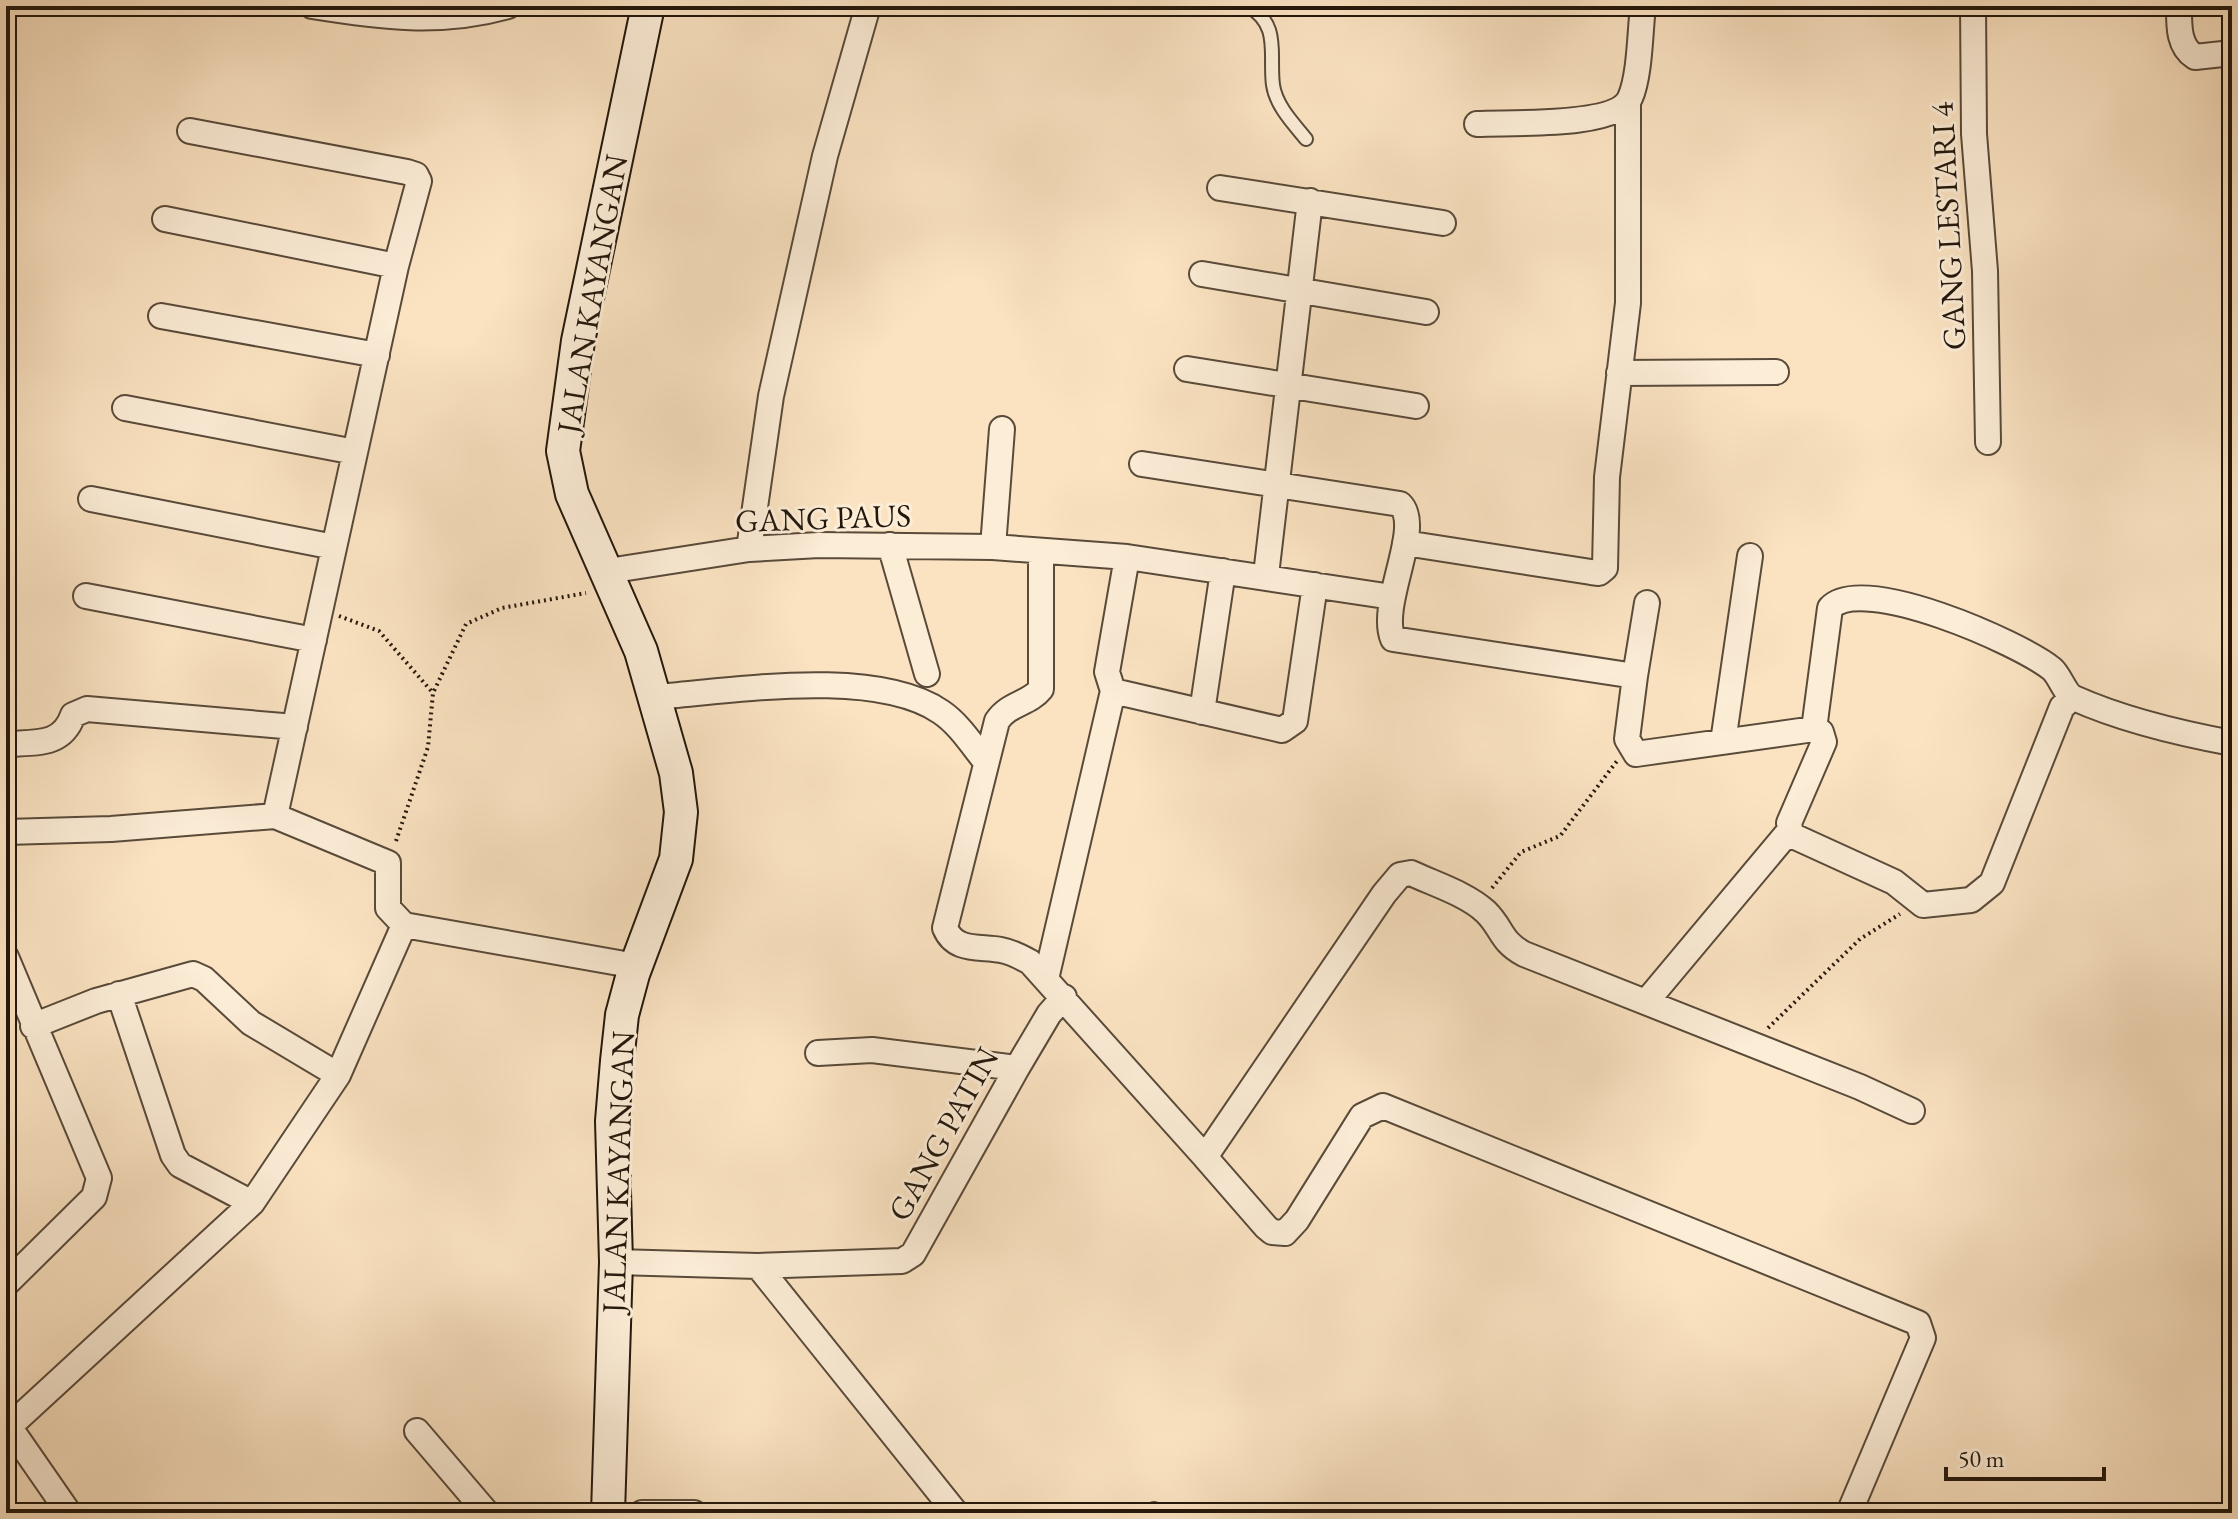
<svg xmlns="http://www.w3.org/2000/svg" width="2238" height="1519" viewBox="0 0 2238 1519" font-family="'EB Garamond',serif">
<rect width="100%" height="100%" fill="#fbe3c2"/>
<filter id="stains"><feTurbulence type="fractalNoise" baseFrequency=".0025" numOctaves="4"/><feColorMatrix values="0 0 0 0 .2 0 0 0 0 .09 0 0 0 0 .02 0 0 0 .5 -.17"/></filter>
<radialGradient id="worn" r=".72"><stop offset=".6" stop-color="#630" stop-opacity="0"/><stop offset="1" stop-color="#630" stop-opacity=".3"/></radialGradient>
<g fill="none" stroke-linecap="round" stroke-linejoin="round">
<g stroke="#594a3a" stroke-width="16">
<path id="lane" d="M1248,6C1281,25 1269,54 1273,85C1276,106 1294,124 1306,139
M1150,1513L1154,1509"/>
</g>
<g stroke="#594a3a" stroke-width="28">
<path id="street" d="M312,6C380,17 441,25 508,6
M1973,6L1974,134L1985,271L1988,442
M2179,6C2179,25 2178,46 2195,57L2232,53
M1477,124C1508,122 1617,128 1630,98C1640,76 1640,31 1643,6
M190,131L407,172L416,175L419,181L396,266L275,816
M1220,188L1443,223
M165,219L396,266
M1202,274L1426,312
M161,316L377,355
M1187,369L1416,406
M1619,373L1776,372
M125,408L355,452
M1142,464L1400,504C1424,527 1378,604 1393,639L1635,676L1627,739L1636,754L1814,729L1821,732L1824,742L1789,823L1791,835L1894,882L1923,905L1971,900L1992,883L2062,707L2072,698
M91,499L334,547
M1405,543L1591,572L1599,573L1605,568L1607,477L1628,303V102
M890,545L927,674
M993,547L1002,429
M749,549L771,396L825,156L868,6
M1041,552V689C1029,704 1009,703 997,721L945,928C955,952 979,946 1001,950C1012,952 1021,957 1030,962L1205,1157L1384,894L1400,875L1411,873C1434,884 1467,894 1486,912C1503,929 1500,941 1524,954L1860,1087L1912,1111
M1127,557L1107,672L1113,691L1282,730L1295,721L1315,585
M608,571L749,549L819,545L993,547L1127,557L1392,597
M1266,575L1310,201
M86,596L314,640
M1635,676L1647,603
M655,697C733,691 875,667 941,712C959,724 972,745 986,762
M1202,712L1223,571
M1814,729L1830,608C1862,573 2020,643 2052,669C2060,676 2065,694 2074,698C2123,720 2178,733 2232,743
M1723,742L1750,556
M6,744C35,742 62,747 73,715L87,709L295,727
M6,832L111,829L275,816L388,863V908L404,925
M404,925L636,966
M6,957L99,1178L94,1197L6,1284
M1046,979L1113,691
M119,994L173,1155L180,1165L252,1203
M1646,1002L1790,830
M33,1026L96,1001L193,974L204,979L251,1023L338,1075
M818,1053L872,1050L1017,1068
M1205,1157L1266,1227L1272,1232L1285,1233L1297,1220L1362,1116L1383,1106L1918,1323L1923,1338L1849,1513
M616,1262L758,1266L902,1261L913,1254L1017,1068L1049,1014L1064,997
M758,1266L956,1513
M6,1422L69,1513
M10,1426L252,1203L338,1075L404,925
M417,1431L487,1513
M642,1513H694"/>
</g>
<g stroke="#23170c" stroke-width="36">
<path id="secondary" d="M608,1513L616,1262L612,1121L617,1061L622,1015L633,974L676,859L681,812L676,773L641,651L572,494L563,451L578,341L648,6"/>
</g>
<path stroke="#23170c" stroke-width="4" stroke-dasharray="2 4" stroke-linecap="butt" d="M339,616L379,631L433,693
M396,841L428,747L433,693L466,624L502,608L586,593
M1492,888L1521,852L1560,836L1617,761
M1768,1028L1860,939L1900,914"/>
<use href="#lane" stroke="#fcedd7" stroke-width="12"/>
<use href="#street" stroke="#fcedd7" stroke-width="24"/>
<use href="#secondary" stroke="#fcedd7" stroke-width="32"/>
</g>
<g text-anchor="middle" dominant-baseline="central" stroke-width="6" stroke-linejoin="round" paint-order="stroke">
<g font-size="32" fill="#23170c" stroke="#fcedd7">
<text transform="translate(1948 226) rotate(-93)">GANG LESTARI 4</text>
<text transform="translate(592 294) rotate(-80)">JALAN KAYANGAN</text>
<text transform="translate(823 518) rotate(-2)">GANG PAUS</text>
<text transform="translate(943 1134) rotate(-61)">GANG PATIN</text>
<text transform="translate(618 1172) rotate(-88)">JALAN KAYANGAN</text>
</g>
</g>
<rect width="2238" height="1519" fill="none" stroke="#fbe3c2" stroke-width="32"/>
<rect x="8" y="8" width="2222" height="1503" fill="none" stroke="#23170c" stroke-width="4"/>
<rect x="16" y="16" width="2206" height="1487" fill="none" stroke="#23170c" stroke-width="2"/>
<path d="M1946 1467v12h158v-12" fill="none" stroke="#23170c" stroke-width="4"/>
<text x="1958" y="1467" font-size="24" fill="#23170c" stroke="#fcedd7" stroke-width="6" paint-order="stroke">50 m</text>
<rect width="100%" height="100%" filter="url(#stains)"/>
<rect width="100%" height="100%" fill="url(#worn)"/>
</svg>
